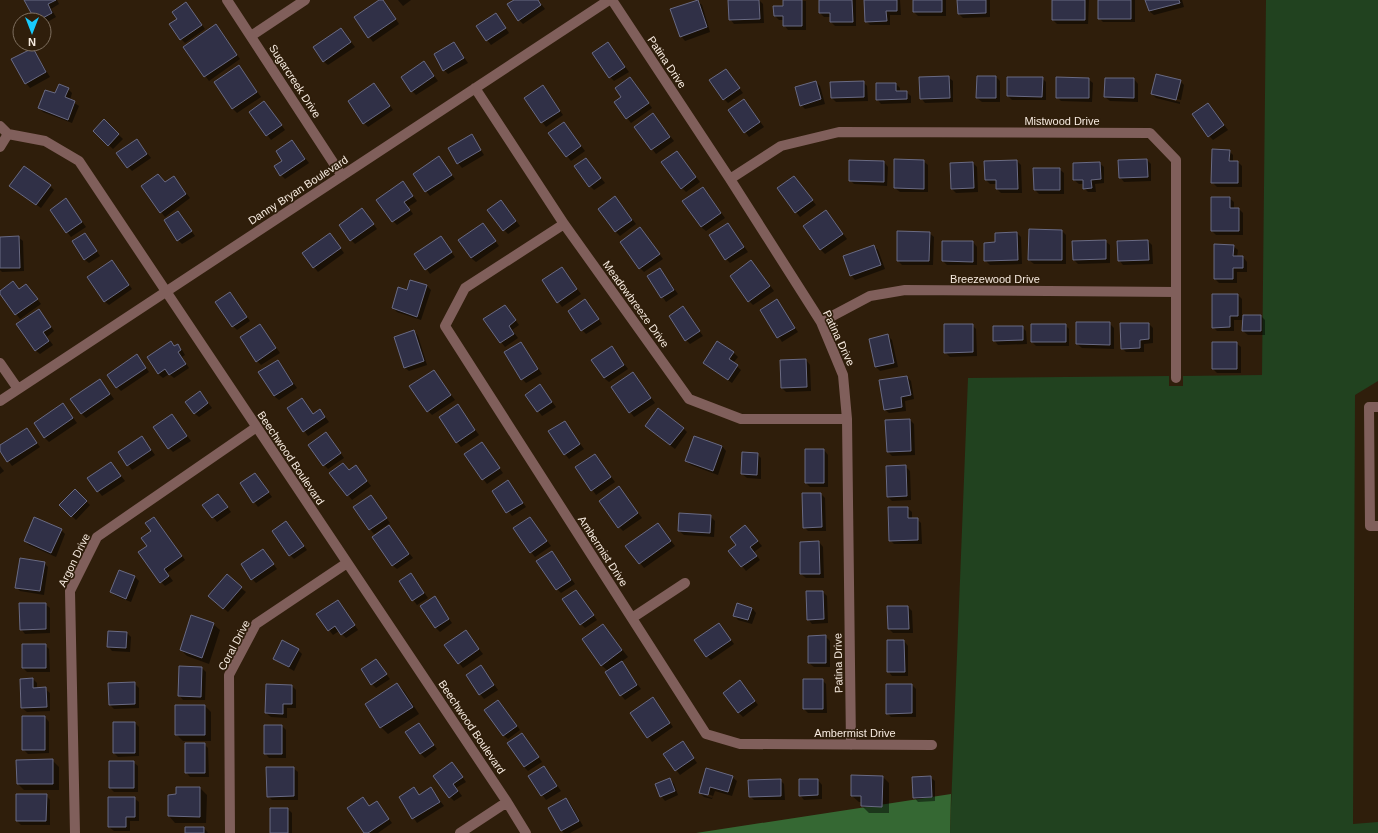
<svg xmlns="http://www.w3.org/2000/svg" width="1378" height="833" viewBox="0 0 1378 833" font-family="Arial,sans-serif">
<rect width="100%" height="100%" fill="#2f1e0b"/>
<path fill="#21421f" d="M1266,0H1378V381L1355,395L1353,824L1378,822V833H950L968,378L1169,376V386H1183V376L1262,375Z"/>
<path fill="#356833" d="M951,794L950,833H696Z"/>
<path fill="#0007" fill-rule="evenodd" d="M25,0H57L59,4L51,9L56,17L44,24V20H36Z
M381,0L386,4L399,24L373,42L369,37Z
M398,0H411L403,6Z
M516,0H538L545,9L523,24L519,20Z
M744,0H759L763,4L764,23L734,24L730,19Z
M784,0L806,1V30H788L784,25V20H779L775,16L784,7Z
M820,0H856V26H835L831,22V17H824L820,13Z
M865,0H900L901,15H890V25H870L866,21Z
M914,0H946V16H918L914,12Z
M958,0H990V17L963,18L958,13Z
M1053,0H1089L1088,24H1057L1053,20Z
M1099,0H1135V22H1103L1099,18Z
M1146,0H1182L1184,7L1154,15L1149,11Z
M697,1L702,5L710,32L685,41L681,36Z
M186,3L205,29L185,43L181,39L178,20Z
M500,19L509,33L491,45L477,27Z
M341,29L355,47L328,65L323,61Z
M220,30L240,59L209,81L185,48Z
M454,43L468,63L448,74L444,70Z
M608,44L629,72L614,81L610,77Z
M33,49L50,77L30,88L26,83Z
M424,62L438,81L416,95L412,91Z
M239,66L261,97L237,113L233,109Z
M726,70L743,93L728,103L724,99Z
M948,77L953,81V102L925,103L921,98Z
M996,77L1000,81V102H982L977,98Z
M1042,78L1046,82V100H1012L1008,96Z
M1088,79L1093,83L1092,102L1061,101L1057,97Z
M1134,79L1138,84V102L1110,101L1105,97Z
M1180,81L1184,85L1181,100L1156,94V96L1180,102V104L1156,98L1152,94Z
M634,82L652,108L631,123L615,102L623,97Z
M816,82L820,86L825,104L805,109L801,105Z
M863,82L867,86L868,101L836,102L832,98L831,83Z
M374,84L393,110L368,127L364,123Z
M896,84L900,88V92H906L911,96V103L881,104L877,99Z
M543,86L563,115L546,127L525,98Z
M68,89L72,93L70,100L79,106L72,123L43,112L39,108L56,95Z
M744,100L764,127L749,137L729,110Z
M264,102L285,130L271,140L250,112Z
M1208,104L1228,130L1213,140L1209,136Z
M653,115L674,141L656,154L635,127Z
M104,121L123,139L113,149L94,131Z
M564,123L585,151L571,161L550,133Z
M472,136L484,155L462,168L458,163Z
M137,140L151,158L132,171L128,167Z
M292,141L309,163L285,179L281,175L284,161Z
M1229,151L1233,155V162H1238L1242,166V187H1217L1212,182Z
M677,152L700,182L686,192L682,188Z
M439,158L455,179L430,196L414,175Z
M586,159L605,183L594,190L590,186Z
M1147,160L1151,164V181L1124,182L1120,177Z
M923,161L928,165V192H900L895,188Z
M1017,161L1021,165L1022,193H1001L997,189V184H990L986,180Z
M884,162L888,167L887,186L854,184L850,180Z
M973,163L977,167L978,192L956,193L952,189Z
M1099,163L1104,167V183L1095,184L1096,192H1088L1084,188V184H1079L1074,180Z
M1059,169L1064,173V194H1039L1035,190Z
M794,177L816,205L800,217L778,189Z
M178,182L190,198L165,217L161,212L165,183Z
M403,183L417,201L408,207L413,214L397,225L393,221Z
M50,186L54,190L41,208L15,190Z
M703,188L725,218L706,231L701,227Z
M615,197L636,224L620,236L616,232Z
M1229,198L1234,202V209H1239L1243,213V235H1216L1212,231Z
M66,200L86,227L71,237L67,232Z
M501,201L520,226L508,234L504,230Z
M826,211L847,239L825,254L821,250Z
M178,212L195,236L182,244L178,240Z
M366,214L377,229L355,244L351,240Z
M483,224L499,246L476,262L471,258Z
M728,224L748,252L730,263L726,259Z
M640,228L663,259L644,272L640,268Z
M1062,231L1066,235V264H1034L1029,260Z
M929,233L934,237L933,265H902L898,261Z
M1017,233L1021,237L1022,264L990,265L985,260L996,243Z
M85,234L100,256L89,263L84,259Z
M18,237L23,241L24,271L2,272L0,270V238Z
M441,238L455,257L430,274L416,254Z
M334,239L344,253L318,272L314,267Z
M1105,241L1110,245V263L1078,264L1074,260Z
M1148,241L1152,245L1153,264L1123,265L1119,260Z
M973,242L977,247V265H947L943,261Z
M873,246L878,250L885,269L855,280L851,275Z
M1233,246L1238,250L1237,257H1243L1247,262V272H1237V283H1219L1215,279Z
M112,261L132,289L109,305L104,301Z
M751,261L774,291L753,305L749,301Z
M561,268L581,294L562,307L543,281Z
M660,269L678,294L666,302L649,276Z
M13,283L20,290L26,285L41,304L20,319L0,293Z
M427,286L431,290L421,320L397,312L393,308L407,291Z
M230,293L250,321L237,330L233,326Z
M1238,295L1242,299V316H1261L1265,320V335H1248L1243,331L1244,320H1234V331H1217L1213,327Z
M585,300L602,324L586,334L582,330Z
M777,301L798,332L782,342L761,310Z
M505,306L519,325L512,330L518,338L505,347L501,342Z
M683,308L703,336L690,344L686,340Z
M39,310L54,331L47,337L53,345L40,354L35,350Z
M1077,323H1109L1114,328V349L1082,348L1077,344Z
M1149,324L1153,328V343L1144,344V352H1126L1122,348Z
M260,325L280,353L261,365L257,361Z
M972,325L976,329L977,356L950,357L945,352Z
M1065,325L1069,329V346H1036L1032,342Z
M1022,327L1026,331L1027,344L998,345L994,340Z
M414,331L418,336L427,365L409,371L404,367Z
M887,335L892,340L898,367L880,371L876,367L870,339Z
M171,343L182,350L185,355L182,357L189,368L174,378L169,374L163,378L158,374Z
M521,343L542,374L526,383L522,379Z
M1236,343L1241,347V373H1217L1213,369Z
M612,348L628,369L609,382L604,378Z
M734,353L738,357L733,363L741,370L732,383L704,363Z
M141,360L149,372L121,391L117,387Z
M806,360L810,365L811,391L786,392L782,388Z
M278,361L297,388L279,400L274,396Z
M433,371L455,400L432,415L428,411Z
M633,373L655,403L634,417L612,387Z
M907,377L911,381L914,399L905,401L906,411L889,413L884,409Z
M100,380L114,399L86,418L81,413Z
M540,386L556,407L542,416L526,395Z
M200,392L212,408L199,417L194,413Z
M63,404L77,423L49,442L44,437Z
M458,406L479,435L461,447L457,442Z
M288,408L313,415L320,410L329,422L308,436Z
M172,416L191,441L173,452L169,448Z
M910,420L914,424L915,455L892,456L888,452Z
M564,422L584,449L569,459L565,454Z
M683,428L687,432L675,449L650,430Z
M27,429L40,447L12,466L0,449V446Z
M142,437L155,455L132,470L119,452Z
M695,437L722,446L726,451L718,475L691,465L686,461Z
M330,438L344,458L328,469L324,465Z
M482,444L503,473L487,484L483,479Z
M824,450L828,455V487H810L806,483Z
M757,454L761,458V479L747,478L742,474Z
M595,455L615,482L596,495L576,467Z
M111,463L125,481L102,496L88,478Z
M343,464L350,471L356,467L371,486L352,500L331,473Z
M0,466L4,471L0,474Z
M905,466L910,471L911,500L892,501L888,497Z
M255,474L272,497L258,507L241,484Z
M508,482L526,507L512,516L493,491Z
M619,488L642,518L623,531L619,527Z
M75,490L90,505L76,520L60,505Z
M821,494L825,498L826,531H808L804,527Z
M218,495L231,512L217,522L204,505Z
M370,496L390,523L374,534L370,529Z
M907,508L912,512V519H917L921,523L922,544H894L890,540Z
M710,516L715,521L714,537L684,535L679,531Z
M154,518L185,560L167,573L173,581L165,586L161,582L148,546Z
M530,518L551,546L535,557L531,552Z
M286,522L307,550L294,559L290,555Z
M658,524L675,546L644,568L627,546Z
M745,526L762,546L754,552L760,560L746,571L730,551L738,545Z
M389,527L413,558L397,569L392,565Z
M61,530L65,534L56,557L29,545L25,541Z
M819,542L823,547L824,578H806L801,574Z
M263,550L277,569L256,583L252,579Z
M552,552L575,584L561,593L557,589Z
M44,563L48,567L44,595L20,591L16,587Z
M120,571L135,577L139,581L131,602L116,596L111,592Z
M411,574L428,598L417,605L400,582Z
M241,588L246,592L228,612L214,600Z
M576,591L597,620L585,628L581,624Z
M823,592L827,596L828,623L812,624L808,619Z
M434,598L452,623L440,632L435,627Z
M338,601L358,630L346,638L339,631L333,635L329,630Z
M45,604L50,608V633L25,634L21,629Z
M908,607L912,611L913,633H893L889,629Z
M752,608L756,613L752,624L738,620L734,615Z
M213,624L220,630L209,664L187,656L181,650Z
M719,624L734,644L711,660L707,656Z
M603,625L628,657L621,662L641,689L625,700L621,695L608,671L601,665Z
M465,631L483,654L463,668L459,663Z
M108,632L127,633L131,637L130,652L112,651L108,646Z
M825,636L830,641V667H814L809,663Z
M904,641L908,646V676H892L888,671Z
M45,645L49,649L50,672H27L23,668Z
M298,650L302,654L294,671L274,659Z
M376,660L390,679L376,688L372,684Z
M481,666L498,690L484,699L480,694Z
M202,668L206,672L205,700H183L179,695Z
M33,679L37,683V689H45L50,693V711L27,712L22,708Z
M822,680L826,684L827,713H808L804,709Z
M740,681L758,705L743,717L738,712Z
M134,683L139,688V708L114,709L110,705Z
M397,684L404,691L419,714L388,734L381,727L366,704Z
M912,685L916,689V717H891L887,713Z
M292,686L296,690V708H287V718L271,717L266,713Z
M653,699L673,727L652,742L632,713Z
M502,705L520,730L508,739L503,735Z
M205,706L211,712V741H183L176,734Z
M45,717L49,722V753L28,754L23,749Z
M135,723L139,727V756L118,757L114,753Z
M418,724L437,749L425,758L421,754Z
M282,726L286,730V758H269L265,753Z
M526,739L542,762L528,771L524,767Z
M683,743L697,763L680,775L665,755Z
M204,744L208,748L209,777H190L186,772Z
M52,760L59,767V790H24L18,784Z
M133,762L138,766V792H114L110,788Z
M544,767L561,791L546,800L530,777Z
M293,768L298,772V800H272L268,796Z
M456,768L466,782L456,788L462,796L454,801L450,797Z
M707,769L732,777L737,781L732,796L715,791L712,799L704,797L700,793ZM704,793L713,796L712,798L704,795Z
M883,777L889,783V813H869L862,806V802H859L852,796Z
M930,777L935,781V801L918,802L914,797Z
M670,779L674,784L678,795L665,801L661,796Z
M780,780L784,784L785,800H754L750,796Z
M818,780L822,785V799L804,800L800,795Z
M200,788L207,795L206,823H175L169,816V796L177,795Z
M414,789L420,796L431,789L444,806L417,823L400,797Z
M46,795L50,800V825H21L17,821Z
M134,798L139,802V821H130V831H114L109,827Z
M363,798L370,807L376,802L392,823L378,833H365Z
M566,799L570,803L583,826L570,833H564L562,831L550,808Z
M271,809H288L292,813V833H271Z
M204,828L208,833H186Z"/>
<path fill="#303047" stroke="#696a83" d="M24,0H56L48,4L52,13L39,20H35Z
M379,0H383L396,19L368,38L354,17Z
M514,0H538L541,5L518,21L507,4Z
M698,0L707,27L680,37L670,9Z
M728,0H759L760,19L729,20Z
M783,0H802V26H783V16H774L773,6H783Z
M819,0H852L853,22H830V13H819Z
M864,0H897V11H886L887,21L865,22Z
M913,0H942V12H913Z
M957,0H986V13L958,14Z
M1052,0H1085V20H1052Z
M1098,0H1131V19H1098Z
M1145,0H1179L1180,3L1149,11Z
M186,2L202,25L180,40L169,24L177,19L172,12Z
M496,13L506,28L486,41L476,26Z
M216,24L237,55L204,77L183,47Z
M341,28L351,42L323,62L313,47Z
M454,42L464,58L443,71L434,54Z
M608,42L625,67L609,78L592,53Z
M33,48L46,72L25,84L11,59Z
M424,61L434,76L411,92L401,77Z
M239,65L257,92L232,109L214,82Z
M726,69L740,88L723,100L709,80Z
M1156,74L1181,80L1176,100L1151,94Z
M949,76L950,98L920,99L919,77Z
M977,76H996V98H976Z
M630,77L649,103L626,119L614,102L621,97L615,88Z
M1007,77H1043L1042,97L1007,96Z
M1056,77L1089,78V98H1056Z
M1105,78H1134V98L1104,97Z
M816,81L821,99L800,106L795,87Z
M864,81V97L831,98L830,82Z
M374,83L390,106L363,124L348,101Z
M876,83H896V91H907V99L876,100Z
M59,84L69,88L65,97L75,101L68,120L38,108L45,90L55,93Z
M543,85L560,111L541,123L524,98Z
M744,99L760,122L744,133L728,110Z
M264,101L282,125L266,136L249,112Z
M1208,103L1224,125L1208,137L1192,114Z
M653,113L670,137L651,150L634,127Z
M104,119L119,134L108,146L93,131Z
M564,122L581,146L566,157L548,133Z
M472,134L481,150L457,164L448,148Z
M137,139L147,154L127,168L116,153Z
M292,140L305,159L280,176L274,166L282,161L276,151Z
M1212,149L1230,150L1229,161H1238V183H1211Z
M677,151L696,177L681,189L661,162Z
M439,156L452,175L425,192L413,174Z
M586,158L601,178L589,187L574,166Z
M894,159L924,160V189L894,188Z
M1147,159L1148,177L1119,178L1118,160Z
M849,160L884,161V182L849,181Z
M1017,160L1018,189H996V180H985L984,161Z
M973,162L974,188L951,189L950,163Z
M1100,162L1101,179L1091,180L1092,188L1083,189V180H1073V163Z
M24,166L51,185L36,205L9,186Z
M1033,168H1060V190H1034Z
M158,174L165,182L174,176L186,194L160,213L141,186Z
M794,176L813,200L795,213L777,188Z
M403,181L413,196L404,202L410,210L392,222L376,200Z
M703,187L721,213L701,227L682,201Z
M615,196L632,220L615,232L598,209Z
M1211,197H1230V208H1239V231H1211Z
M66,198L82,222L66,233L50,210Z
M501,200L516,221L503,231L487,210Z
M362,208L374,224L350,241L339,225Z
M826,210L843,234L820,250L803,226Z
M178,211L192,231L177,241L164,220Z
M483,223L496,241L471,258L458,240Z
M728,223L744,247L725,260L709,235Z
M640,227L660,254L639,269L620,242Z
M1029,229L1062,230V260H1028Z
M897,231L930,232L929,261H897Z
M1017,232L1018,260L984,261V243L995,242V233Z
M85,233L97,251L84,260L72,241Z
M330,233L341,248L313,268L302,253Z
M19,236L20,268H0V237Z
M441,236L452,252L425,270L414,254Z
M1106,240V259L1073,260L1072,241Z
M1148,240L1149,260L1118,261L1117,241Z
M942,241H973V262L942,261Z
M1214,244L1234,245L1233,256H1243V268H1233V279H1214Z
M874,245L881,265L850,276L843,256Z
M112,260L129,285L104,302L87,277Z
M751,260L770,286L748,302L730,276Z
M562,267L577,289L557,303L542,280Z
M660,268L674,290L661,298L647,276Z
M410,280L427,285L417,317L392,308L398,287L407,290Z
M13,281L19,289L26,284L38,299L15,315L0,294V291Z
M230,292L247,317L232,327L215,302Z
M1212,294H1238V316H1230V327L1212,328Z
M585,299L599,319L581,331L568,311Z
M777,299L795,328L777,338L760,310Z
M505,305L516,320L509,326L514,334L500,343L483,319Z
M683,306L700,331L685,341L669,316Z
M39,309L51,327L43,332L49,341L35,351L16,324Z
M1243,315H1261V331H1242Z
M1076,322H1110V345L1076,344Z
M1120,323H1149V339L1140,340V348L1121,349Z
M260,324L276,348L256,362L240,337Z
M944,324H973V352L944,353Z
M1031,324H1066V342H1031Z
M993,326H1023V340L993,341Z
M414,330L424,361L404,368L394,337Z
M888,334L894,363L875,367L869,339Z
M171,341L174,346L178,344L181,350L178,352L186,364L169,375L165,369L158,374L147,357Z
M717,341L734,352L729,359L738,365L728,380L703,363Z
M521,342L538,369L521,380L504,352Z
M1212,342H1237V369H1212Z
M612,346L624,365L604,378L591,360Z
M137,354L146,368L116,388L107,375Z
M806,359L807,387L781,388L780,360Z
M278,360L293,384L274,396L258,372Z
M434,370L451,395L427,412L409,386Z
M633,372L651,398L629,413L611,387Z
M907,376L911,395L901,397L902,407L884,410L879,380Z
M100,379L110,394L81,414L70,399Z
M540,384L552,402L537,412L525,395Z
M200,391L208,403L194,414L185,402Z
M302,398L313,414L320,409L325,417L303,432L287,408Z
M63,403L73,418L44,438L34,423Z
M458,404L475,430L456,443L439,417Z
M658,408L684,428L670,445L645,426Z
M172,414L187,436L168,449L153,427Z
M910,419L911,451L887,452L885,420Z
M565,421L580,444L564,455L548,431Z
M27,428L37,443L7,462L0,451V445Z
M326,432L341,453L323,466L308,445Z
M142,436L151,450L127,466L118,452Z
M694,436L722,446L713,471L685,461Z
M482,442L500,468L482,480L464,454Z
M805,449H824V483H805Z
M742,452L758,453L757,475L741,474Z
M595,454L611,477L591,491L575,467Z
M111,462L121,476L97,492L87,478Z
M343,463L349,470L356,465L367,481L347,496L329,473Z
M906,465L907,496L887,497L886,466Z
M255,473L269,492L253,503L240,483Z
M508,480L523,503L506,513L492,491Z
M619,486L638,513L618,528L599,501Z
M75,489L87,501L71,517L59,505Z
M802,493H821L822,527L803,528Z
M218,494L228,507L212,518L202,505Z
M371,495L387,518L369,530L353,507Z
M888,507H908V518H918V540L889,541Z
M679,513L711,515L710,533L678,531Z
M34,517L62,529L51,553L24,541Z
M154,517L182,556L164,569L169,576L160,583L138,552L147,546L141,538L151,531L145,523Z
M530,517L547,541L530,553L513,528Z
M286,521L304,546L289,556L272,531Z
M658,523L671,541L639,564L625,546Z
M389,525L409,554L392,566L372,537Z
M745,525L758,541L750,547L757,556L741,567L728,551L736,545L730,537Z
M819,541L820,574H800V542Z
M263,549L274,564L251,580L241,564Z
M552,551L571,580L556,590L536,561Z
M20,558L45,562L40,591L15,588Z
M119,570L135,576L126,599L110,592Z
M411,573L424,593L412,601L399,581Z
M227,574L242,587L223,609L208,596Z
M576,590L594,615L580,625L562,599Z
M806,591H823L824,619L807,620Z
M435,596L449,619L435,628L420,606Z
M338,600L355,625L341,635L335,626L328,631L316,614Z
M19,603H46V629L20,630Z
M737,603L752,608L748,620L733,616Z
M887,606H908L909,629H888Z
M191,615L214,623L202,658L180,650Z
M719,623L731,640L706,657L694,640Z
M603,624L622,650L601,666L582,639Z
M466,630L479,649L458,664L444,645Z
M108,631L127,632L126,648L107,647Z
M826,635V663H808V636Z
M282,640L299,649L289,667L273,659Z
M887,640H904L905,672H887Z
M22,644H46V668H22Z
M376,659L387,674L371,685L361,669Z
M622,661L637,685L620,696L605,672Z
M481,665L494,685L479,695L466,675Z
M179,666L202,667L201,697L178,696Z
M33,678V688L46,687L47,707L21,708L20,679Z
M803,679H823V709H803Z
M740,680L755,701L738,713L723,693Z
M135,682V704L109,705L108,683Z
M397,683L413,707L380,728L365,704Z
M266,684L292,685V704H283V714L265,713Z
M886,684H912V713L886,714Z
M653,697L670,723L647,738L630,713Z
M498,700L517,726L503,736L484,710Z
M175,705H205V735H175Z
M22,716H45V750H22Z
M113,722H135V753H113Z
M419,723L434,745L420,754L405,732Z
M264,725H282V754H264Z
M522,733L539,757L524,767L507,743Z
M683,741L694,758L675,771L663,754Z
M185,743H205V773H185Z
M53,759V784H17L16,760Z
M109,761H134V788H109Z
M452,762L463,777L453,784L458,791L449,798L433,776Z
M544,766L557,786L541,796L528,776Z
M266,767H294V796L267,797Z
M706,768L733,776L728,792L710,787L708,795L699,793Z
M851,775L883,776L882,807L861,806V796H851Z
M931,776L932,797L913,798L912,777Z
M670,778L675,791L660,797L655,784Z
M781,779V796L749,797L748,780Z
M799,779H818V795L799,796Z
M176,787H200V817L168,816V795L176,794Z
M414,787L419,795L431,787L440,802L412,819L399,797Z
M16,794H47L46,821H16Z
M108,797H135V817H126V827H108Z
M363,797L369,806L377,801L389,819L368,833H364L347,808Z
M566,798L579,821L561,831L548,808Z
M270,808H288V833H270Z
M185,827H204V833H185Z"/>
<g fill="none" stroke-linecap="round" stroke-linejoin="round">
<path stroke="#805f5b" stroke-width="10" d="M227,0L342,176
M612,0L730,179L821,322L843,375L847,419L851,745
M251,36L305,0
M475,88L564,224L689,399L741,419H847
M0,126L8,134
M8,134L45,141L79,161L507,802L526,833
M0,147L8,134
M730,179L781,146L839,132L1150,133L1176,160V378
M564,224L465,288L445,326L706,734L740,744L932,745
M821,322L870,296L905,290L1176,292
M0,363L18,389
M0,401L609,0
M1378,407H1369L1370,526H1378
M632,618L685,583
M75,833L70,591L97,537L255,428
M230,833L229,675L256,624L347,563
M460,833L507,802"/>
</g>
<g text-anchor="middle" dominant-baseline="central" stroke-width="3.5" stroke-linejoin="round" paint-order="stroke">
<g font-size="11" fill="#f7ebe0" stroke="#2f1e0b">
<text transform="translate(667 62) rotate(56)">Patina Drive</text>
<text transform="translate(295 81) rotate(57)">Sugarcreek Drive</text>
<text x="1062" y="121">Mistwood Drive</text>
<text transform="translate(298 190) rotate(-33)">Danny Bryan Boulevard</text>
<text x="995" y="279">Breezewood Drive</text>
<text transform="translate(636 304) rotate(54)">Meadowbreeze Drive</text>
<text transform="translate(839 338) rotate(65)">Patina Drive</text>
<text transform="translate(291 458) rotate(56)">Beechwood Boulevard</text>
<text transform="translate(603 551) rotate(57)">Ambermist Drive</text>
<text transform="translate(74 560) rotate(-64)">Argon Drive</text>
<text transform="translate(234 645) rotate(-62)">Coral Drive</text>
<text transform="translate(838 663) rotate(-91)">Patina Drive</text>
<text transform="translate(472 727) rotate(56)">Beechwood Boulevard</text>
<text x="855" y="733">Ambermist Drive</text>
</g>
</g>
<g transform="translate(32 32) rotate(180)"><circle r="19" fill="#2f1e0b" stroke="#7f7060"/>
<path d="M0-3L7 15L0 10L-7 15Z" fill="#18cafc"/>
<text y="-6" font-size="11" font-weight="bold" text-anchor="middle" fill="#f7ebe0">N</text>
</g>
</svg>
